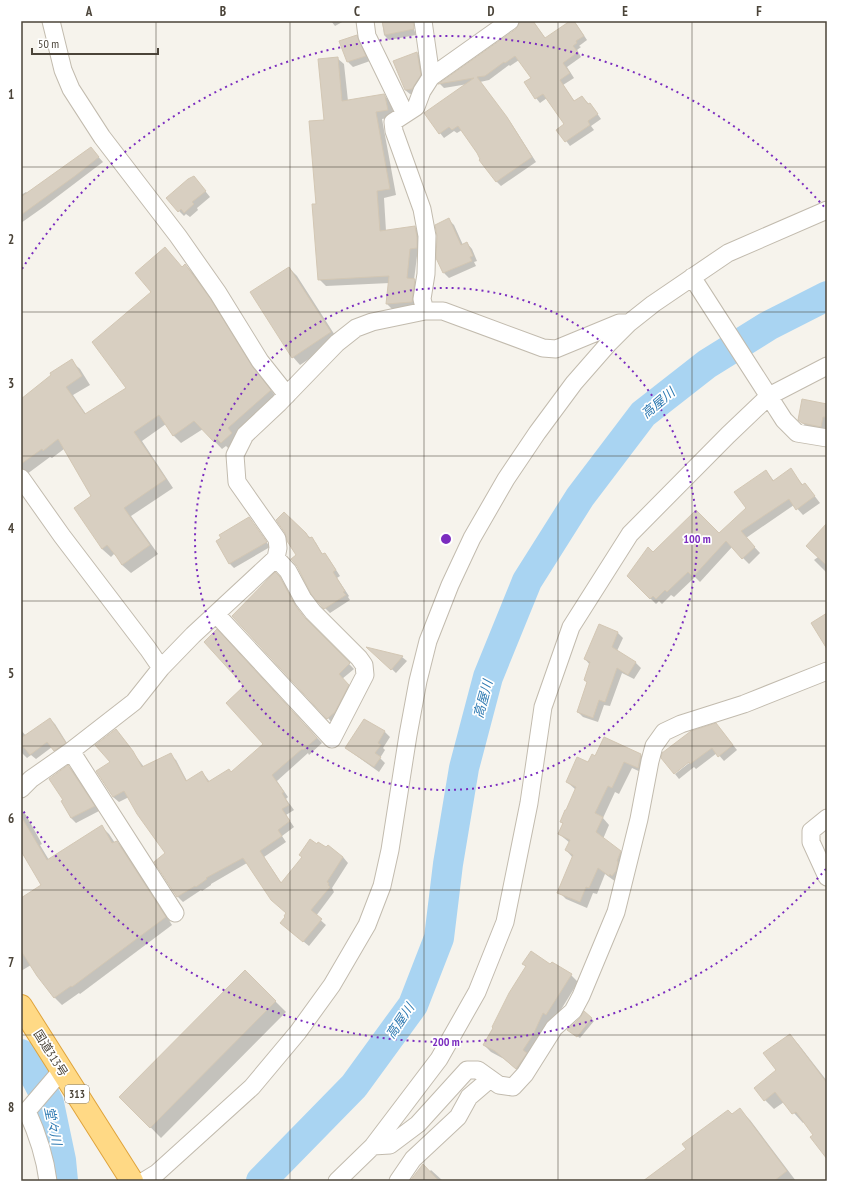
<svg xmlns="http://www.w3.org/2000/svg" width="848" height="1202" viewBox="0 0 848 1202" font-family="'PT Sans Narrow','Noto Sans JP',sans-serif">
<rect width="100%" height="100%" fill="#f6f3ec"/>
<path fill="#0003" d="M331,21H344L335,26Z
M382,21H411L416,35L389,40L384,35Z
M521,21H533L546,39L572,21L577,25L587,40L579,46L581,47L577,50L581,57L567,67L574,78L563,85L575,102L582,97L594,109L601,119L591,126L594,130L570,146L558,130L565,125L547,98L540,103L536,98L532,78L519,60L510,66L509,65L489,80L480,82L511,123L536,162L501,186L496,181L462,130L457,133L454,131L444,138L440,133L468,84L444,88L440,84L516,30Z
M357,36L362,41L370,61L353,67L348,62Z
M417,53L421,58L425,80L416,93L410,94L405,90Z
M337,58L344,64L348,101L384,95L392,104L394,117L382,119L396,195L384,198L386,231L414,227L421,234L423,255L417,256L414,280L421,287L418,309L394,311L387,304L390,283L326,286L319,279L317,205L325,121Z
M95,153L103,162L45,206L21,223V195L26,192L27,193Z
M198,182L210,197L197,208L198,210L190,217L186,214L184,216L179,211Z
M449,220L454,225L463,245L467,243L472,249L477,261L474,262L476,266L449,278L444,273Z
M185,265L193,273L218,308L260,376L278,399L230,450L226,446L222,449L203,429L181,443L173,435L166,424L142,441L173,488L131,516L158,554L131,573L122,565L115,553L111,557L102,549L92,497L64,449L52,458L50,457L23,477L21,481V400L71,361L80,369L90,385L73,395L86,414L127,388L182,268Z
M289,268L297,276L338,340L300,365L293,357Z
M827,406V432L808,428L799,420Z
M790,470L803,485L805,484L810,490L820,503L803,515L794,505L746,538L760,553L749,564L732,547L700,582L695,577L674,597L671,595L662,604L659,601L656,604L628,576L653,553L719,535L747,508L766,471L774,481Z
M284,513L316,543L323,555L324,554L329,559L340,576L337,578L349,596L348,597L350,600L330,613L325,608L297,555Z
M249,518L270,547L234,568L230,564L222,538Z
M827,525V573L814,560L818,557Z
M275,574L284,583L299,611L310,624L354,669L342,679L353,690L332,723L328,718Z
M600,625L618,633L623,638L617,651L636,663L641,668L634,679L622,673L610,706L604,705L598,722L583,717L578,712L588,683L585,680L590,665L585,659Z
M222,636L322,743L309,755L308,753L277,781L288,797L286,799L294,810L286,815L294,827L282,836L286,842L264,857L282,884L343,857L348,863L332,888L334,892L316,916L326,925L309,946L287,928V913L247,863L211,884V885L202,891L201,890L183,902L178,897L155,862L166,854L129,797L119,802L113,797L111,763L121,736L144,767L170,755L176,760L187,781L202,772L210,782L231,773L265,744L245,686Z
M370,649L402,657L407,661L396,673Z
M50,719L55,724L70,748L60,755L52,747L36,759L31,755L27,758L21,752V730L26,736Z
M365,720L385,732L390,737L383,748L385,750L380,758L385,763L379,772L351,752L346,748Z
M721,730L737,750L724,761L717,753L696,769L694,767L679,779L675,774L693,760Z
M604,738L641,755L648,762L645,774L632,768L619,794L615,792L603,818L609,825L603,839L620,851L627,858L616,882L605,874L597,894L593,893L587,908L566,899L559,892L573,858L566,850L570,843L559,834L563,824L561,821L576,790L567,782L596,757Z
M68,766L73,771L99,811L76,823L71,818L62,801L64,800Z
M21,810L26,815L42,844L40,845L49,860L102,827L109,834L115,843L117,842L124,849L172,925L80,994L79,993L62,1005L55,998L31,965L21,971V899L43,886L21,849Z
M523,964L551,965L571,975L578,982L554,1021L551,1019L523,1075L504,1059L491,1052L484,1045L527,967Z
M245,971L286,1012L161,1138L121,1097Z
M591,1019L594,1021L580,1038L571,1032Z
M790,1035L799,1045L827,1081V1156L815,1135L804,1122L803,1123L784,1102L774,1109L765,1100L778,1070Z
M740,1110L750,1120L796,1181H653Z
M431,1170L443,1181H411L429,1172Z"/>
<g fill="none" stroke-linecap="round" stroke-linejoin="round">
<path stroke="#a9d4f2" stroke-width="30" d="M21,1054L37,1080L49,1103L61,1160L63,1181
M261,1181L354,1086L413,1005L439,938L448,864L464,768L488,677L527,581L580,497L643,414L707,364L768,326L827,296"/>
</g>
<path fill="#d8cfc1" stroke="#d3c7b4" d="M382,21H413L414,29L385,35Z
M520,21H533L545,38L570,21H574L584,36L576,41L577,43L573,46L578,52L563,63L570,73L560,80L574,101L582,96L588,104L590,103L598,114L588,121L590,125L565,142L556,130L564,124L543,94L535,99L524,82L531,78L515,56L505,63L504,62L485,76L477,77L507,117L532,157L496,182L479,160L480,159L477,153L458,126L452,130L449,127L439,134L424,113L474,78L438,84L516,29Z
M357,35L366,56L347,62L339,41Z
M417,52L421,75L412,89L405,90L393,61Z
M338,57L342,101L384,94L385,96L388,110L376,112L390,189L377,191L380,231L415,226L417,237V248L410,249L407,278L415,279L412,302L386,304L389,276L318,280L312,204H316L309,121L324,120L318,59Z
M91,147L99,157L75,176L21,215V197Z
M194,176L206,191L192,202L194,204L184,213L181,209L178,212L166,198L188,179Z
M449,218L461,245L467,242L473,256L470,257L472,261L443,273L436,258L437,236L435,225Z
M165,247L182,267L185,264L210,298L252,366L271,390L228,428L232,433L221,443L217,439L214,442L194,421L173,436L159,415L134,432L166,479L124,508L150,545L122,565L116,556L107,545L102,549L74,508L91,496L58,439L43,451L42,449L21,464V399L51,375L50,373L72,359L82,376L66,387L85,414L126,388L92,342L151,292L135,273Z
M289,267L331,332L292,358L250,292Z
M802,399L827,404V417H823L821,427L802,423L798,420Z
M791,468L802,485L805,483L815,496L796,510L789,499L741,531L755,547L742,559L726,541L693,577L688,572L667,592L665,590L656,599L653,596L650,599L627,576L648,547L653,552L696,510L719,533L746,508L734,492L766,470L773,481Z
M284,512L306,533L309,538L312,537L322,554L325,553L336,570L333,572L345,591L343,592L346,595L324,609L311,594L297,566L291,559L296,555L287,541L285,533L276,520Z
M249,517L267,542L229,564L216,541L221,538L219,535Z
M827,523V566L806,546Z
M275,572L280,577L295,605L305,618L350,663L339,674L349,685L335,712L327,719L232,616Z
M827,613V649L811,623Z
M599,624L618,632L612,647L636,662L628,675L617,668L605,702L599,700L593,718L577,712L587,682L584,680L590,662L584,659Z
M217,629L317,738L303,750L302,749L272,775L284,792L282,793L289,805L282,809L290,821L278,830L282,836L260,851L281,883L302,857L299,855L310,839L317,844L318,842L326,847L328,845L343,857L327,882L329,883L328,885L330,887L311,910L322,919L303,942L280,923L285,917L284,916L286,913L271,900L243,858L206,878L207,879L196,887L195,886L177,897L154,862L165,853L137,814L124,791L113,797L96,771L110,762L95,745L116,729L133,751L142,767L171,753L186,781L202,771L208,782L229,769L231,772L263,744L226,703L244,686L204,642Z
M366,647L403,656L391,670Z
M50,718L66,743L54,751L47,742L30,755L21,744V738Z
M364,719L385,731L378,743L381,745L375,753L381,757L374,767L345,748Z
M716,723L733,745L718,757L712,748L690,764L689,762L674,774L661,758L662,753L691,731Z
M604,737L641,754L638,768L624,762L612,788L608,786L595,813L603,817L596,832L621,851L617,861L618,862L616,871L612,876L610,874L609,876L598,868L589,888L586,887L580,902L557,893L573,855L565,850L570,840L558,834L563,823L560,822L565,810H566L576,787L566,782L577,757L588,762L592,754L595,756Z
M68,765L95,806L71,818L61,801L63,800L49,779Z
M21,816L47,860L102,825L112,843L117,841L166,917L72,987L71,986L54,998L37,976L21,951V898L41,885L21,851Z
M531,951L550,964L552,962L572,974L546,1015L543,1013L533,1035L523,1050L527,1053L516,1069L495,1051L483,1045L493,1028L492,1027L509,993L526,966L522,964Z
M245,970L276,1001L150,1128L119,1097Z
M584,1011L592,1018L577,1037L567,1030L580,1018Z
M790,1034L827,1083V1159L810,1137L813,1135L796,1112L792,1114L775,1092L764,1101L754,1088L776,1070L763,1053Z
M740,1108L787,1171L774,1181H643L686,1149L682,1144L728,1110L732,1114Z
M423,1164L439,1181H410Z"/>
<g fill="none" stroke-linecap="round" stroke-linejoin="round">
<g stroke="#c2bbae" stroke-width="19">
<path id="minor" d="M51,21L63,70L71,89L102,137L178,236L218,293L260,361L287,395
M365,21L367,36L405,114
M423,21L431,77
M692,277L784,420L797,433L827,438
M425,311L422,299L426,274L427,236L422,209L394,131L393,122L416,107L422,91L431,77L510,21
M21,478L62,536L148,649L161,668
M216,614L332,739L365,675L364,665L359,658L313,612L303,599L288,571L276,558
M71,751L175,913
M21,789L31,779L71,751L134,702L161,668L193,635L276,558L278,548L277,539L237,482L235,455L245,435L279,403L337,343L356,328L372,322L425,311H443L543,348L556,349L619,323H629
M827,818L811,831V842L827,877
M373,1146L390,1145L418,1124L467,1070H478L499,1085L513,1087L525,1074L554,1028L573,1011L581,996L616,912L639,819L650,761L654,746L664,732L681,724L744,704L827,671
M48,1181C45,1157 37,1133 27,1111L62,1070
M144,1181L157,1173L252,1087L298,1032L332,985L367,925L382,886L390,850L408,735L418,681L428,641L450,585L472,538L506,479L537,433L574,383L609,343L629,323L653,304L728,253L827,210
M337,1181L373,1146L439,1059L477,992L505,922L529,803L543,707L571,627L630,534L728,435L769,396L827,366
M398,1181L413,1159L458,1117L469,1097L490,1079"/>
</g>
<g stroke="#e0a43c" stroke-width="24">
<path id="trunk" d="M21,1006L132,1181"/>
</g>
<use href="#minor" stroke="#fff" stroke-width="17"/>
<use href="#trunk" stroke="#ffd985" stroke-width="22"/>
</g>
<path fill="none" stroke="#4b4439" stroke-width="1" stroke-opacity="0.55" d="M156,21V1181M290,21V1181M424,21V1181M558,21V1181M692,21V1181M21,167H827M21,312H827M21,456H827M21,601H827M21,746H827M21,890H827M21,1035H827"/>
<g fill="none" stroke="#7b2cbf" stroke-width="2" stroke-dasharray="2 4">
<circle cx="446" cy="539" r="251"/>
<path d="M826 869A503 503 0 0 1 22 809M22 269A503 503 0 0 1 826 209"/>
</g>
<g text-anchor="middle" dominant-baseline="central" stroke-width="3.5" stroke-linejoin="round" paint-order="stroke">
<rect fill="#fff" stroke="#817c74" stroke-width="1" x="65" y="1085" width="24" height="18" rx="3"/>
<g font-size="11" font-weight="bold" fill="#4b4439">
<text x="77" y="1094">313</text>
</g>
<g font-size="12" fill="#4b4439" stroke="#fff">
<text transform="translate(51 1053) rotate(58)">国道313号</text>
</g>
<g font-size="13" font-style="italic" fill="#2e7ab2" stroke="#fff">
<text transform="translate(658 403) rotate(-40)">高屋川</text>
<text transform="translate(483 699) rotate(-75)">高屋川</text>
<text transform="translate(400 1021) rotate(-56)">高屋川</text>
<text transform="translate(53 1126) rotate(78)">堂々川</text>
</g>
</g>
<circle cx="446" cy="539" r="6" fill="#7b2cbf" stroke="#fff" stroke-width="2"/>
<g font-size="12" text-anchor="middle" font-weight="bold" fill="#7b2cbf" stroke="#fff" stroke-width="3.5" stroke-linejoin="round" paint-order="stroke">
<text x="697" y="543">100 m</text>
<text x="446" y="1046">200 m</text>
</g>
<rect width="848" height="1202" fill="none" stroke="#ffffff" stroke-width="44"/>
<path d="M32 48v6h126v-6" fill="none" stroke="#4b4439" stroke-width="2"/>
<text x="38" y="48" font-size="12" fill="#4b4439" stroke="#ffffff" stroke-width="3" paint-order="stroke">50 m</text>
<rect x="22" y="22" width="804" height="1158" fill="none" stroke="#4b4439" stroke-width="1.5"/>
<g font-size="13" text-anchor="middle" font-weight="bold" fill="#4b4439">
<text x="89" y="16">A</text>
<text x="223" y="16">B</text>
<text x="357" y="16">C</text>
<text x="491" y="16">D</text>
<text x="625" y="16">E</text>
<text x="759" y="16">F</text>
<text x="11" y="99">1</text>
<text x="11" y="244">2</text>
<text x="11" y="388">3</text>
<text x="11" y="533">4</text>
<text x="11" y="678">5</text>
<text x="11" y="823">6</text>
<text x="11" y="967">7</text>
<text x="11" y="1112">8</text>
</g>
</svg>
